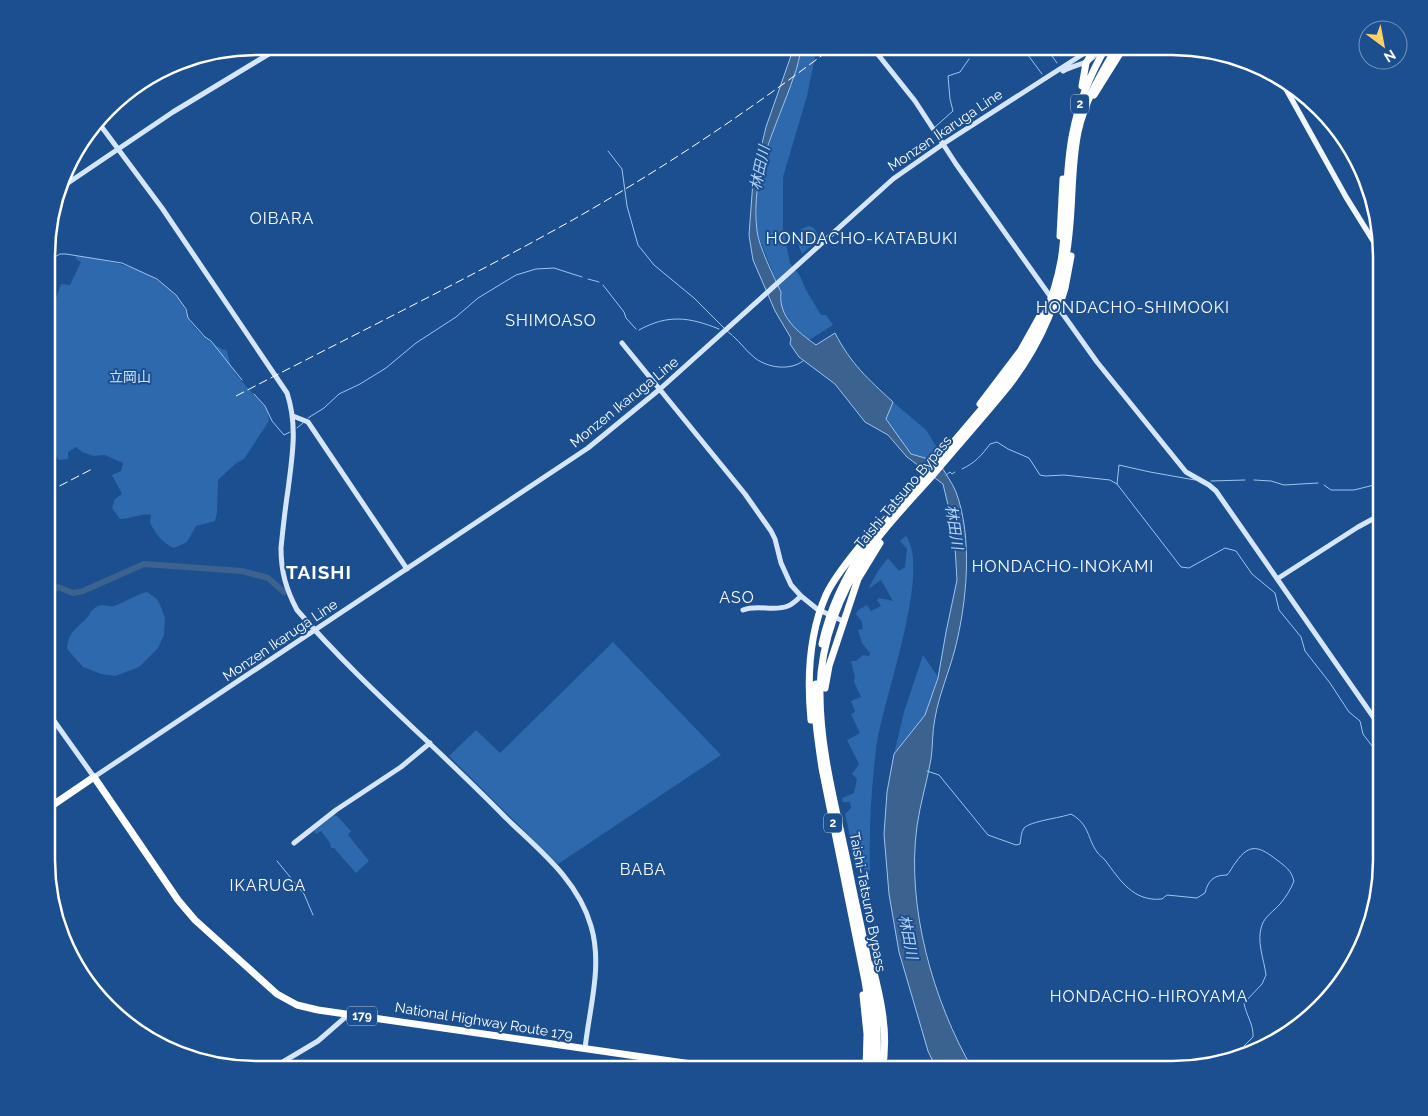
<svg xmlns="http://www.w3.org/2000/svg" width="1428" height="1116" viewBox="0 0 1428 1116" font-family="Raleway,'Noto Sans JP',sans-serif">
<rect width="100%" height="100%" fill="#1b4f8f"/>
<path fill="#2e69ad" d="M802,47H817L807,96L783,177V228L790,263L800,276L806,290L821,315H826L833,325L809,340C793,328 778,314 781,292L757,233L756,197L774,127L795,75Z
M809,226L814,228L820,238L802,254C798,245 795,238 801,229Z
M76,256C114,260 157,270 181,302C185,308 186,314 189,320C197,332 213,346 227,351L230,364L237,376L267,409L269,421L244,459L235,464L218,480L217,513L215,521L196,526L187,542L174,548C162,543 156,534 150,523L151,515C141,513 131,519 120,519L112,508L115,499L122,494L112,475L121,471L123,463L105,455L94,456L82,452L76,447L68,452V459L59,460L48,446V320L61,284L70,285L81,262L76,259Z
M893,402L926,430L943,457L939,462L911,454L886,419Z
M906,536C932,572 881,704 876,750C871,790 869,830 870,871L866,875L861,858L853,850L845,814L851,808L850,802H843L842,798L854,793L857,779L852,774L859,764L847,740L860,733L851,714L855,712L851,701L861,697L854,682L855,677L851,661H856L863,655L869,656L870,653L862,643L858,630L863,629L862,622L856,614L858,610L867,605L871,611L881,606L877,600L879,598L893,601L881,580L868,589L878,571L888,558L899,571L905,567L907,549L900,541Z
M147,592L157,599L161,607L165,618L164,635L158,648L139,667L115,676L101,674L83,667L67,649C68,634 75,629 85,620C90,615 91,609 98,606C103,604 109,607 114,606C125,602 135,595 147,592Z
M613,642L721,755L558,864L449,756L476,730L500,753Z
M923,655L938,677L925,715L894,754L904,712Z
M334,815L337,816L351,831L348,835L369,861L356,873L334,848H331L330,843L321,831L316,834L314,831Z"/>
<path fill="#3c6290" stroke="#9cc4f0" d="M793,47H802C799,56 798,67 794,76C776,129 750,172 757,231C759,247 774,277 781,292C778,317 798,332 816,345L835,333C851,364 868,379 893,402L886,419L911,454L939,462C944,472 952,482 956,492C973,538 967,602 955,649C949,672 939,695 935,718C932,732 933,746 931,759C927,782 920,804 917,826C906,906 933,1001 973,1070H937L928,1051L899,952L889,894L884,834L887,792L894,754L925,715L938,678L946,632L957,580L954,530L943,484L907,457L888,435L865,422L835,384L799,357L790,344L791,338L775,311L753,260L749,235L753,181L766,127L793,50Z"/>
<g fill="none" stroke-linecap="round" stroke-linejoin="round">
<path stroke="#9cc4f0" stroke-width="1" d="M1022,47L1042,74
M1045,47L1046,48
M1049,52L1057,63
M969,54L971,47
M935,127L953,111L950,99L948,76L960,72L969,59
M608,151L622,169L627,206L638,245L654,265L694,298L724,328
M48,252L53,258L60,254H66L122,263L157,279L176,295L186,309L188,318L205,337L211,341L242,380
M588,279L599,282
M603,285L624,312L626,318L636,329
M639,330C668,314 689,317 719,329
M727,331L732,335
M733,336C741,343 747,352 755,358C768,368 790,371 803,361
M254,394L265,406L272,421L284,435L290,432
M308,418L324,408L339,394L360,384L386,368L416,343L456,317L478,298L516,275L536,269L554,268L582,277
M297,428L303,423
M962,469C975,463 982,455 990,444L997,442L1008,449L1029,458L1040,475L1045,476L1064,475L1110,480L1117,484L1181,567L1189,568L1225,548L1236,551L1252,574L1275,593L1279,610L1301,637L1305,651L1330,683L1349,712L1360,721L1363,734L1381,758
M946,475L950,472L952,474L955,472
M1254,480L1271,481L1284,485L1318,483
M1211,481L1245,480
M1117,484L1119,465L1150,472L1195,480
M1324,485L1331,490H1354L1382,483
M927,771L939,775L988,835L1016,845L1020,844C1021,839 1021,832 1024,828C1031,821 1060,818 1071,814C1090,825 1087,838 1097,852C1099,855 1102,857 1105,860C1120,880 1133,902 1162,899L1167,895L1197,898L1205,893C1208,881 1213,875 1227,875C1230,872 1232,867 1236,862C1250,842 1260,847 1277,860C1286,867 1291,870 1294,881C1291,889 1286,897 1280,904C1274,911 1265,916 1262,925C1256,941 1264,959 1266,975L1262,984L1244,1003C1246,1015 1254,1025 1253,1037L1244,1046L1249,1054
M277,861L304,894L313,915"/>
<path stroke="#3c6290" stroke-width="6" d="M47,594L58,587L73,593L83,591L144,564L242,571L268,578L284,592"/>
<path stroke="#d6e6fa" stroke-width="5" d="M872,47L915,101L956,164L1097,362L1186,472L1209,485L1216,491L1381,728
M1063,71C1079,62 1091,66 1100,47
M98,122L162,208L287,393C298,426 292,457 288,490C285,509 283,528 281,548C281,572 286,589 297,610C361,684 438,748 506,818C539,850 578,880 591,926C603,966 589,1009 585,1049
M62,187L173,112L282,46
M622,343L745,494L771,531L775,539L781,563L791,585L801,596L817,609L843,621
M293,416L308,422L407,569
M1277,579L1358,527L1382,514
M743,610C757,604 774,612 788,606C793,604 797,600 801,596
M47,711L94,777L588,448L660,389L893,179L943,144L1094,47
M294,843L336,810L401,767L430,743
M271,1069L318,1041L349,1014
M1064,1070H1073"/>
<path stroke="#f0f6ff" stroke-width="5.5" d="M1281,80L1346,197L1382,255"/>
<path stroke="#fff" stroke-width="7" d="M1082,86L1086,63L1096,47
M1094,95L1124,47
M1060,236L1063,179
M1061,301L1065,288L1071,256
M980,404L1021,350L1040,316
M822,644C830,607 846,575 867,544L1007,379C1034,343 1053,305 1061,261C1068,219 1064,174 1073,132C1079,101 1091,73 1106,47
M816,684C813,712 818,740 822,768L865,981L872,1026L871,1070
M825,688L829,666L858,579L880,543
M811,720C807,679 809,634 826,595C834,577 852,556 864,541
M47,809L94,777L178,900L195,920L277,994L297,1005L318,1010L733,1070
M872,965C881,999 889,1035 882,1070
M863,995L867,1034L866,1070
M876,1070C883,1006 862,937 850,875C838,814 819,751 820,689C821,641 840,593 866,554C884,527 910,501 932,476C958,445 985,415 1010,384C1044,339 1064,290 1069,234C1073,200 1071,166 1078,132C1085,100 1101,74 1117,47"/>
<path stroke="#fff" stroke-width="1" stroke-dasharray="9 4" stroke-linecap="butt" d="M236,396C347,338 460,283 569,222C661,170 749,111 833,47
M48,492L94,468"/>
</g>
<g text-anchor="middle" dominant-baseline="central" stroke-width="4" stroke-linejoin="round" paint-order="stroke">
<g fill="#1b4f8f" stroke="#bbcadd" stroke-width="1">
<rect x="1071" y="94.5" width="18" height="19" rx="4"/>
<rect x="824" y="813.5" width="18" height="19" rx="4"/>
<rect x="347" y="1006.5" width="30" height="19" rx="4"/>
</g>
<g font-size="12" font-weight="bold" fill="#fff">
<text x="1080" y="104">2</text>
<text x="833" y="823">2</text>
<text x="362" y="1016">179</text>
</g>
<g font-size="14" fill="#fff" stroke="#1b4f8f">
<text transform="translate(945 130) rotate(-34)">Monzen Ikaruga Line</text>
<text transform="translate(624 402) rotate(-39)">Monzen Ikaruga Line</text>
<text transform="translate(903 492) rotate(-50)">Taishi-Tatsuno Bypass</text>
<text transform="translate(280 640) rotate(-34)">Monzen Ikaruga Line</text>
<text transform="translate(868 902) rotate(79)">Taishi-Tatsuno Bypass</text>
<text transform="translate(484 1021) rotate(9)">National Highway Route 179</text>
</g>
<g font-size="14" fill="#cfe3fa" stroke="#1b4f8f">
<text x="130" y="377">立岡山</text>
</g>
<g font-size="15" font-style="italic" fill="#b5d3f5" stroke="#1b4f8f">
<text transform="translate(760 168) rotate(-78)">林田川</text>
<text transform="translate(954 527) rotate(81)">林田川</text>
<text transform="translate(908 937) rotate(79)">林田川</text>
</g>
<g font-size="16" letter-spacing="1" fill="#fff" stroke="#1b4f8f">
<text x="282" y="218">OIBARA</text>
<text x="862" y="238">HONDACHO-KATABUKI</text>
<text x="1133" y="307">HONDACHO-SHIMOOKI</text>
<text x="551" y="320">SHIMOASO</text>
<text x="1063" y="566">HONDACHO-INOKAMI</text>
<text x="737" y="597">ASO</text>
<text x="643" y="869">BABA</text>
<text x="268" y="885">IKARUGA</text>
<text x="1149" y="996">HONDACHO-HIROYAMA</text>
</g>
<g font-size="19" font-weight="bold" letter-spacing="1" fill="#fff" stroke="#1b4f8f">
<text x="319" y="572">TAISHI</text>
</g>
</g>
<path d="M0 0H1428V1116H0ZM256 55H1172A201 201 0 0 1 1373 256V860A201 201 0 0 1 1172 1061H256A201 201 0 0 1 55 860V256A201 201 0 0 1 256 55Z" fill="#1b4f8f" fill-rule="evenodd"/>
<path fill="none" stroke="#fff" stroke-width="2.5" d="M256 55H1172A201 201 0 0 1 1373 256V860A201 201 0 0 1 1172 1061H256A201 201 0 0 1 55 860V256A201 201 0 0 1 256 55Z"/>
<g transform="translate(1383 45) rotate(148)"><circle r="24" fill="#1b4f8f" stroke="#7695bc"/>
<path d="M0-4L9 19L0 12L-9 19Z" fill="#ffd166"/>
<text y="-8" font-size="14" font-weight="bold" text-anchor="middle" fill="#ffffff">N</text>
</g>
</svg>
